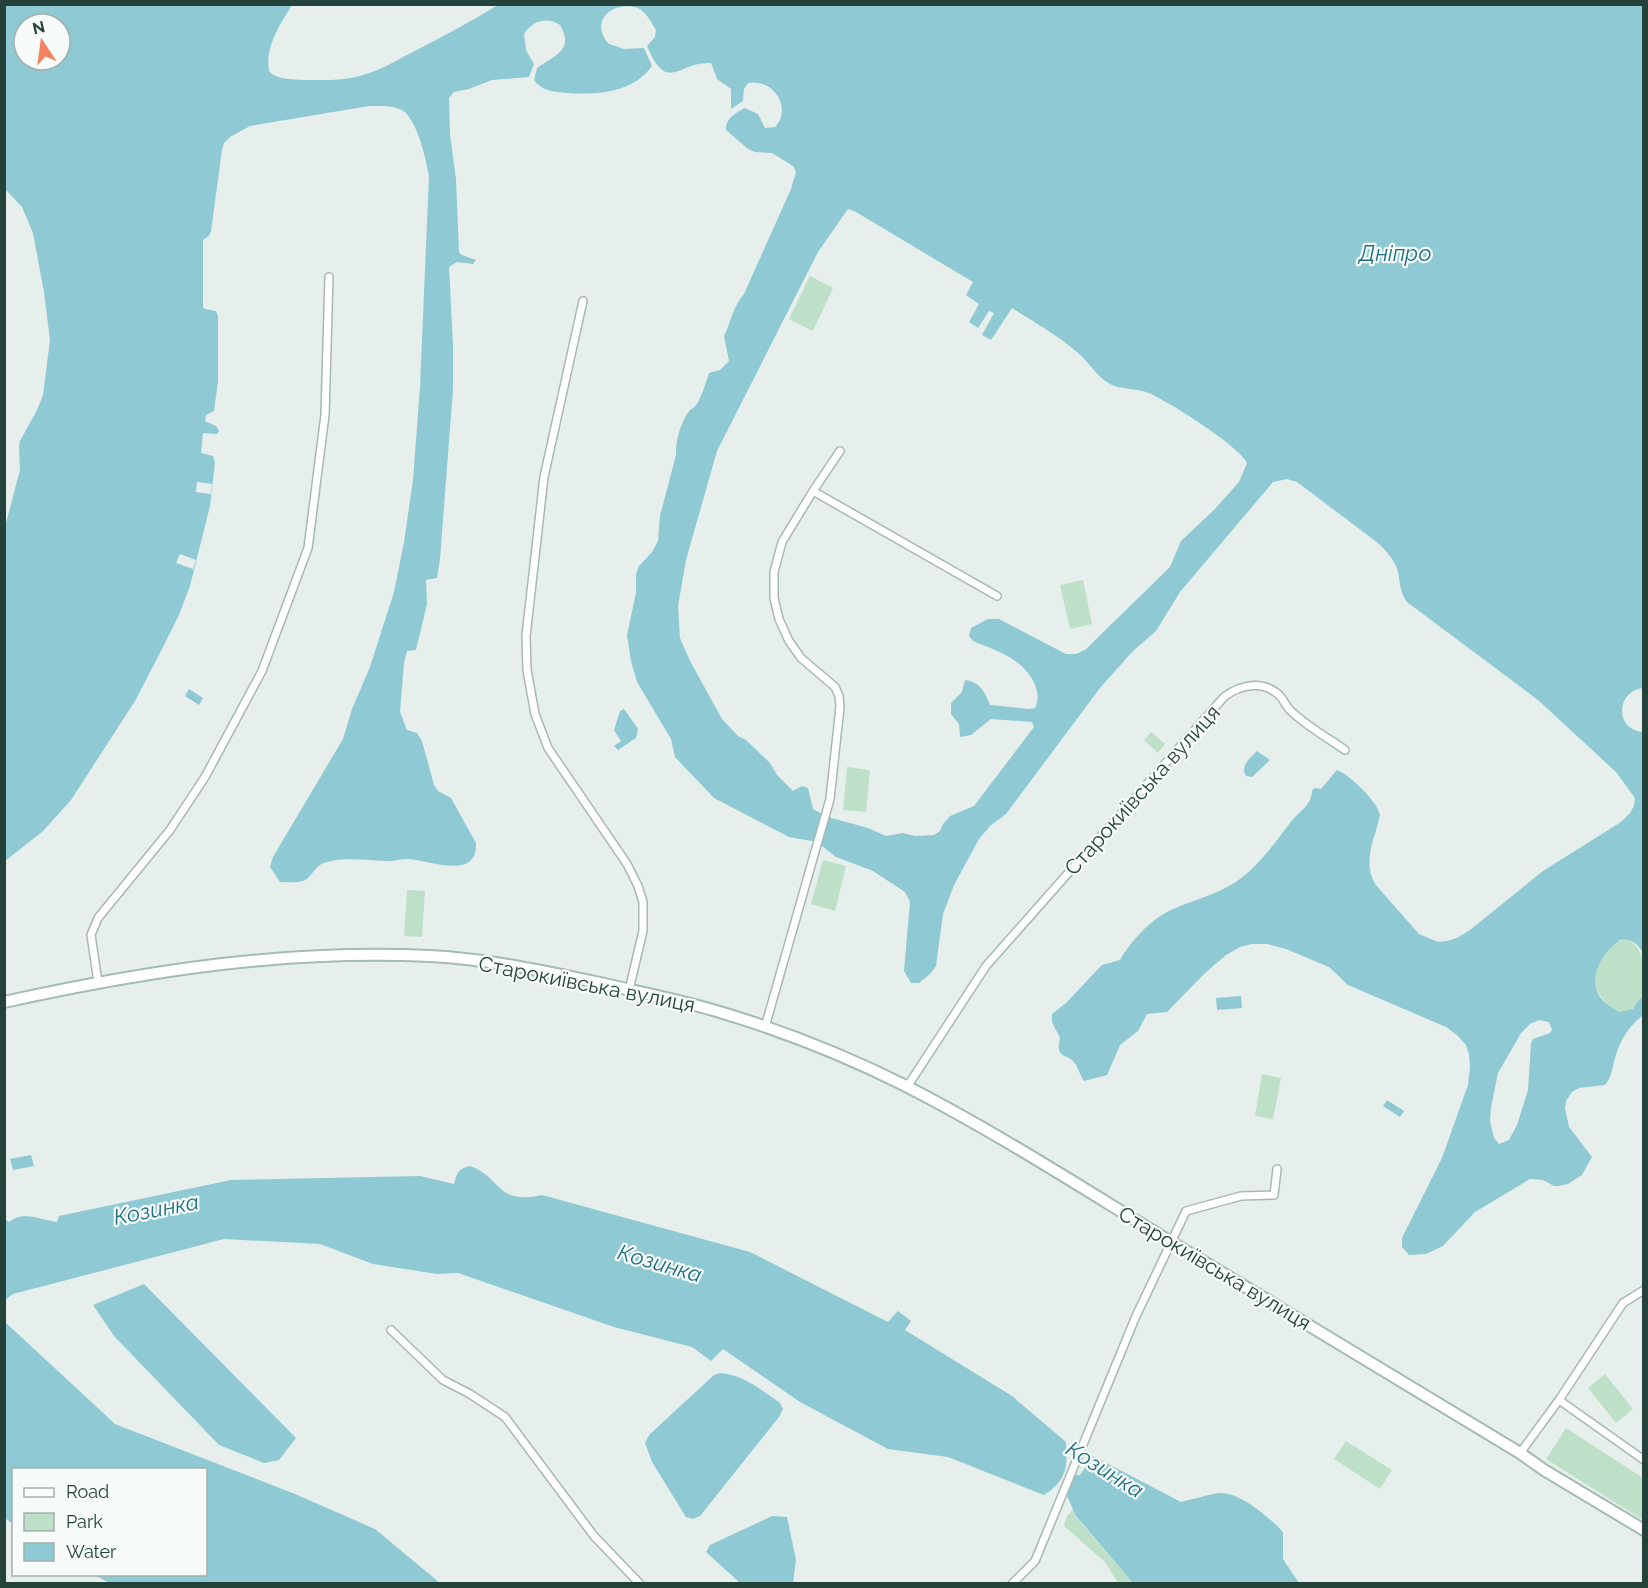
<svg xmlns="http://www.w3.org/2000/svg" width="1648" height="1588" viewBox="0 0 1648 1588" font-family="Raleway,sans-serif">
<rect width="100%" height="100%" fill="#e6efeb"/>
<path fill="#bfe0c8" d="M810,276L833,288L813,331L789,319Z
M1083,580L1092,624L1070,629L1060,585Z
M1151,732L1165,744L1158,753L1144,740Z
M847,767L870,770L866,812L843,810Z
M823,860L846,866L835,911L811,904Z
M407,890L425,891L422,937L404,936Z
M1625,939C1648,945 1643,976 1643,997C1637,1001 1635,1010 1626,1012C1611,1015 1594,992 1594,978C1594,968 1600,961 1607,953C1612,947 1616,941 1625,939Z
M1262,1074L1281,1078L1273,1119L1255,1116Z
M1605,1374L1633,1409L1616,1423L1588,1388Z
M1566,1428L1643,1478V1520L1546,1459Z
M1346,1441L1392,1470L1380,1489L1334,1459Z
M1076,1507V1517L1133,1583H1118L1105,1562L1064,1526L1067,1516Z"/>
<path fill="#8ec9d4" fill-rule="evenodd" d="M5,5H292C280,24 265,47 269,71C276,80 293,79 304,80C323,80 344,81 363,75C381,70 397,60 413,52C442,37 470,22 498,5H1643L1644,688C1618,689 1612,729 1643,732V953C1638,944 1631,938 1620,940C1592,961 1582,996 1620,1012L1633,1009L1638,1001L1643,997V1015C1629,1026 1620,1040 1615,1058C1612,1068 1612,1077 1605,1085L1579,1088L1572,1092L1566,1101L1565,1108L1569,1127L1592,1157L1582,1175L1568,1184L1559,1186H1554L1543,1180L1530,1179L1475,1212L1443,1246L1426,1254L1409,1255L1402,1247V1238L1442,1158L1468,1085L1470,1067L1469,1054L1466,1045L1457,1035L1446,1027L1348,985L1329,967L1286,949L1267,944H1252L1240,947L1226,955L1205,973L1167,1012L1147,1014L1138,1031L1120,1045L1107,1075L1084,1081C1080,1075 1078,1067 1074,1062C1066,1053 1055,1059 1060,1038L1052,1022V1014L1066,1003L1102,965L1120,960C1131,941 1150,920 1171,910C1191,901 1212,896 1231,885C1256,870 1273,845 1290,823C1299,811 1312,806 1312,790L1315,788L1321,789L1337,770C1350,775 1377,801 1380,815C1375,839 1362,861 1375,884L1419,934L1438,942L1447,941L1457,938L1470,930L1543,871L1621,822L1630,813L1634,806L1635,798L1616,772L1538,700L1407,602C1398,590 1401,578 1396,566C1392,557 1384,549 1378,543L1297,482L1287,479L1273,482L1180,592L1156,631L1132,652L1100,688L1006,814L990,826L979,839L954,885L943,914L936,966L930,974L919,983H911L904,971L910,902L905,892L873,871L836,857L817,842L789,837L714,798L675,757L671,739L637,682L631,661L627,635L636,593V574L639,566L652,552L658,541L660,516L676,455C675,442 681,421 690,410C692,408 695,407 697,404C702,395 706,383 709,373L720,370L729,361L724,336C731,322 733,306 744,294L791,189L796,172L793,166L772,153L755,152L748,149L726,130C725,119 735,113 745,108L758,114L765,128L775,127C793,108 773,78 748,83L744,89L743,101L731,109V89L717,79L711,63C678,61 668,95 647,46L655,37L656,30C651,22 647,13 638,8C613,0 588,21 609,44L624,49L644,48L652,66C633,93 596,95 567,93C553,92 542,91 534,80L537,68C553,56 575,51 560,25C547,16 532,21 524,34L526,50L534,64L529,77L492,80L469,89L454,92L449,98L450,135L456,179L459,252L462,255L476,260L473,264L457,262L449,267L453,345V389L440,559L437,578L426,580L427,604L416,650L407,651L404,663L400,712L407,730L417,733L422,741L434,785L438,791L451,798L476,843C478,882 426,859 407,859C401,859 395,861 389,861C369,861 343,856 324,863C314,866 312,878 303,881C297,883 287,882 280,882L270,867L273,857L343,739L352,709L370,667L394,592L404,542L413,480L420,387L429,176C426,159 417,119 402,110C392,105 380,106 369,106L250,126L230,137L224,143L222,150L211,231L209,236L203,240V307L205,309L216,311L218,316V381L214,411L206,415L205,421L216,426L219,431L217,434L203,433L201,453L213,456L215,462L210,506L190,586L179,615L160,653L135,701L71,800L43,831L5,861V527L20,470L19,447L20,441L37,410L43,395L50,340L44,292L33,233L22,207L5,189ZM24,24H60V60H24ZM848,209L856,212L973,282L966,295L979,304L969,322L978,328L989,311L994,313L982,335L991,340L1012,308C1034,322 1057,335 1077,352C1088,361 1097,377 1110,384C1122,390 1134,388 1146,392C1164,398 1242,448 1247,463L1239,482L1214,510L1181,541L1170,567L1085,650L1076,654H1066L999,619H988L971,628L969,636C973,643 981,644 988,647C1008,655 1027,665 1035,685C1038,693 1039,700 1035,708L1029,709L990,705C985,692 980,682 965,680L962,692L951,703V714L959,724L960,737L971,735L991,719L1032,722L1034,727L974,806L950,816L943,824L940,831L934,835L915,836L903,833L886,836L868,828L828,817L813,809L808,788L802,786L793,791L777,775L770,763L746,740L738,736L722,719L690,661L680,638L678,606L686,560L717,451L818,252ZM1539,1020L1549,1022L1552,1030L1550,1033L1533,1039L1531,1043L1528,1090L1517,1125L1509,1140L1499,1144L1494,1138L1490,1121L1491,1107L1498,1073L1521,1033L1530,1024Z
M189,689L203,698L199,705L185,696Z
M624,709L638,729L636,738L618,750L614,746L621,741L614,730L620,711Z
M1257,751L1270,760L1252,777L1246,776C1240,766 1249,759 1257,751Z
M1241,996L1242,1008L1217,1010L1216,998Z
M1387,1100L1404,1111L1400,1117L1383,1106Z
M31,1155L34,1166L13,1170L10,1159Z
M470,1166C503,1178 495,1205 542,1195L750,1252L888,1322L898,1311L911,1321L905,1330L1012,1396L1066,1442C1068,1468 1066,1481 1044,1495L948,1457L888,1449L800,1402L723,1349L711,1361L692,1347L614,1327L458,1273L437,1274L373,1264L320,1244L224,1239L13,1294L5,1300V1219L9,1222C23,1210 42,1220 57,1222L59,1216L231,1180L420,1176L454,1184C457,1173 458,1169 470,1166Z
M144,1284L296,1438L279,1460L264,1463L219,1445L114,1336L93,1305Z
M5,1322L115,1424L295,1494L375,1529L440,1583H109L95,1575L206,1574V1470H14L13,1524L5,1518Z
M720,1373C744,1375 761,1390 780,1403L783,1409L779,1417L700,1516L693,1519L686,1517L652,1462L645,1443L649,1435L714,1375Z
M1093,1456L1181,1502C1194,1499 1206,1495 1219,1493C1239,1491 1270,1518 1283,1532V1559L1299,1583H1133L1076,1516L1067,1496L1075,1475H1080Z
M772,1516L787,1517L796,1560L793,1583H740L706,1552L710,1545Z"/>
<path fill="#e6efeb" d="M197,482L212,484L211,494L196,492Z
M180,554L196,560L193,569L176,563Z"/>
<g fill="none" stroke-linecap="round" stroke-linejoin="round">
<g stroke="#a8b8b2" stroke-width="10">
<path id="street" d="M583,301L544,477L526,636L527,670L535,714L548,748L627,864L638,886L643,902V931L629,990
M813,491L840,451
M98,982L91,935L98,918L170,830L205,777L262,671L308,548L325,415L329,277
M765,1027L830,799L840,707L839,696L835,687L801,658L789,641L779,619L774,598V572L782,542L813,491L997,596
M907,1087L986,966L1224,697C1241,684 1264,680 1280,696C1284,700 1286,707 1291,711C1305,725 1328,738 1345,750
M391,1330L443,1380L470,1394L505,1417L594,1536L640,1584
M1559,1400L1644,1460
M1520,1453L1559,1400L1623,1303L1644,1290
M1012,1584L1035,1561L1136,1316L1186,1211L1241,1196L1274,1195L1277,1169"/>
</g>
<g stroke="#a4bbb3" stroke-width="14">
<path id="secondary" d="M4,1002C145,971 286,949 430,956C487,959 544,971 600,983C638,992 676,999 713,1010C778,1029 844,1055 904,1085C1000,1134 1090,1193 1181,1248C1294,1317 1407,1385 1520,1453L1544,1470L1644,1530"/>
</g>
<use href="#street" stroke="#fff" stroke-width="7"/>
<use href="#secondary" stroke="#fff" stroke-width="10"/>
</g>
<g text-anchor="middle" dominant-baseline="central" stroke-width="4.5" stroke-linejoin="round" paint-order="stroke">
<g font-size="21" fill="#24423a" stroke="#f7fbf9">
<text transform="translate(1142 790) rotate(-48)">Старокиївська вулиця</text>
<text transform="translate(587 984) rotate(11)">Старокиївська вулиця</text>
<text transform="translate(1215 1268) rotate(31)">Старокиївська вулиця</text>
</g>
<g font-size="22" font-style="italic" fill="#1c6f80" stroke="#f7fbf9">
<text x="1395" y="253">Дніпро</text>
<text transform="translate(156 1209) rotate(-11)">Козинка</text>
<text transform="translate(660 1263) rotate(16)">Козинка</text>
<text transform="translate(1105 1469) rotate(32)">Козинка</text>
</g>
</g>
<rect width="1648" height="1588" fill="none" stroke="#24423a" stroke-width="12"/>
<rect x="12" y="1468" width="195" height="108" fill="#f7fbf9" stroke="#a3b1ad" stroke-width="1.5"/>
<rect x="24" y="1488" width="30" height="9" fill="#ffffff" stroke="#a3b1ad" stroke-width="1.5"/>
<text x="66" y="1498" font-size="18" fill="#24423a">Road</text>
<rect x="24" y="1513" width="30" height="18" fill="#bfe0c8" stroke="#a3b1ad" stroke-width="1.5"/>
<text x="66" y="1528" font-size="18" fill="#24423a">Park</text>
<rect x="24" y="1543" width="30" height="18" fill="#8ec9d4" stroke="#a3b1ad" stroke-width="1.5"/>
<text x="66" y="1558" font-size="18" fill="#24423a">Water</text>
<g transform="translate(42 42) rotate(347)"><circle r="28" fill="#f7fbf9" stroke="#a3b1ad" stroke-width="1.5"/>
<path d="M0-4.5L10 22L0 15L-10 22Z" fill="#f4845f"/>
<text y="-9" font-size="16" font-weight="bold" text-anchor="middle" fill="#24423a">N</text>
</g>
</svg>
